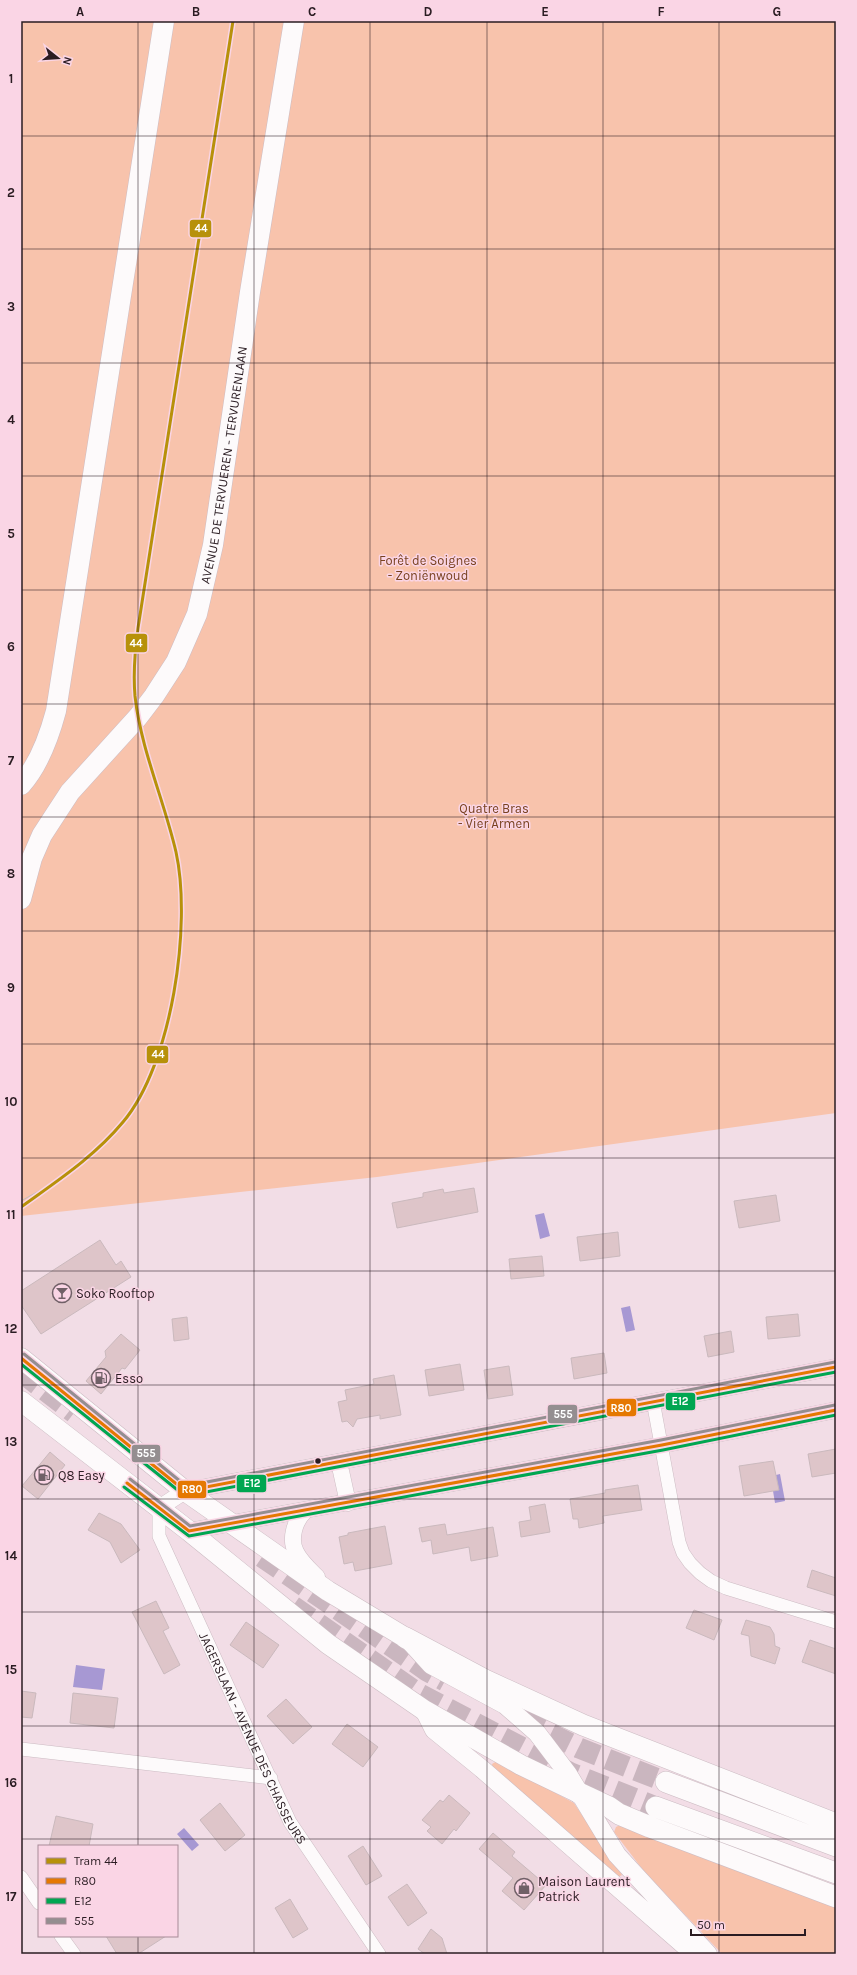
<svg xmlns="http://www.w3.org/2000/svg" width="857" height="1975" viewBox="0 0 857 1975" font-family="Karla,sans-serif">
<rect width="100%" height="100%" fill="#f2dde6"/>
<path fill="#f8c3ac" d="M21,21H836V1113L377,1177L21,1216Z
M497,1761L574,1803L622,1875L618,1877L493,1768L492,1764Z
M620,1825L721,1865L836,1906V1954H722L643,1870L614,1832L616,1827Z"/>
<path fill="#a798d3" d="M544,1213L550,1236L540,1239L535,1215Z
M630,1306L635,1330L626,1332L621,1308Z
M780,1474L785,1501L775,1503L773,1491L778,1490L776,1475Z
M76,1665L105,1669L102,1690L73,1687Z
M184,1828L199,1845L192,1851L177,1834Z"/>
<path fill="#dec5c9" stroke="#cab9bd" d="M474,1188L478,1212L397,1228L392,1203L423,1197V1193L443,1189L444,1193Z
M776,1195L780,1221L739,1228L734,1201Z
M618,1232L620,1256L580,1261L577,1237Z
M100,1240L116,1265L121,1261L131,1277L41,1334L21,1305V1291Z
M542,1256L544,1276L511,1279L509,1259Z
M798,1314L800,1336L768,1339L766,1317Z
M187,1317L189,1339L174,1341L172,1319Z
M731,1331L734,1352L708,1357L704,1336Z
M121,1334L140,1350L125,1369L122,1368L101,1394L86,1381L106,1357L105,1351Z
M604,1353L607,1373L574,1379L571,1358Z
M460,1364L464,1390L429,1396L425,1370Z
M509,1366L513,1395L488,1399L484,1370Z
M394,1375L401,1415L380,1419V1415L357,1419L353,1427L347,1421L342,1422L338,1402L347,1400L345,1390L374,1384L373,1379Z
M836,1449V1473L812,1477L808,1454Z
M50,1452L65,1465L38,1499L22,1486Z
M773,1461L779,1490L744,1496L739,1466Z
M638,1485L642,1510L603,1516L604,1523L579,1528L578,1519H573L570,1499L605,1493V1490Z
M545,1504L550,1532L521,1537L519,1522L531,1520L529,1507Z
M99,1513L121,1524L140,1550L121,1563L110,1542L88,1530Z
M445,1524L447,1535L493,1527L498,1556L471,1561L469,1547L433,1554L431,1540L422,1542L419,1528Z
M385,1526L392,1564L355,1571L353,1562L344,1564L339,1537L348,1535V1533Z
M812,1570L836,1578V1596L807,1587Z
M156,1601L169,1628L163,1631L180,1665L164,1674L132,1612Z
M694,1610L722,1620L714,1640L686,1628Z
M746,1620L770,1627L774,1634L775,1646L780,1648L775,1664L751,1656L749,1636L741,1634Z
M246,1622L279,1645L263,1668L230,1645Z
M810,1640L836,1649V1674L802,1662Z
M21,1691L36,1693L32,1718L21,1717Z
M73,1693L118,1698L114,1728L70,1723Z
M286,1699L312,1727L293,1744L267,1716Z
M347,1724L378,1747L363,1767L332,1744Z
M449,1795L470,1813L456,1831L454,1829L442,1844L427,1831L431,1827L422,1820L440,1800L443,1802Z
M220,1803L245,1835L225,1851L200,1820Z
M56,1816L93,1824L89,1846H49Z
M493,1833L515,1852L512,1856L546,1885L524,1910L502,1891L513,1878L479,1849Z
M363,1846L382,1876L366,1885L348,1856Z
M407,1884L427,1913L408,1926L388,1897Z
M290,1899L308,1929L293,1938L275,1908Z
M431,1929L442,1938L447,1954H425L418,1949Z
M106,1936H166L138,1954H117Z"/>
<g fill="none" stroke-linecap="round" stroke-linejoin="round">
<path stroke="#cab6bf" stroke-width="21" stroke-dasharray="21 10" stroke-linecap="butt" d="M21,1372L74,1413
M262,1557L427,1671L445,1681
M293,1606L418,1693L571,1773L656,1807
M523,1720L579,1748L666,1782"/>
<g stroke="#ccbcc3" stroke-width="14">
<g id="minor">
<path d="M653,1401L679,1542L683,1553L690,1563L700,1573L711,1581L726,1588L836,1622"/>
<path id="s1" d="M159,1508V1536L290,1822L379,1954"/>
<path d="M21,1749L271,1778"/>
<path d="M21,1877L39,1903"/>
<path d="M61,1936L74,1954"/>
</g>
</g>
<g stroke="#ccbcc3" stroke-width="17">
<path id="tertiary" d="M339,1462L348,1503
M159,1508L185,1491L836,1367
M305,1511C295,1520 289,1539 296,1552C300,1561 310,1570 317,1577
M189,1531L662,1445L836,1410"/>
</g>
<g stroke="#ccbcc3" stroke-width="19">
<path id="secondary" d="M411,1643L431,1665L505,1705L537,1733L568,1774L617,1855L708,1954
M424,1710L434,1730L482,1769L694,1954"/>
</g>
<g stroke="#ccbcc3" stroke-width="21">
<g id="primary">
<path d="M21,785C39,765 49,737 56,711L164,21"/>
<path id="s2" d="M21,899L32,858L42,835L55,815L70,792L138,717L154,696L176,662L197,614L213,545L250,292L294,21"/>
<path d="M21,1358L185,1491L328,1591L406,1638"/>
<path d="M21,1401L189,1531L328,1644L424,1710L521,1765L579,1793"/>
</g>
</g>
<g stroke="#ccbcc3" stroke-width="22">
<path id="trunk" d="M406,1638L485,1680L583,1725L836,1824
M666,1782L836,1846
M579,1793L609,1807L619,1814L650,1827L836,1897
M656,1807L836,1873"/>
</g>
<use href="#minor" stroke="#fdfafb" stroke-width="13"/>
<use href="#tertiary" stroke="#fdfafb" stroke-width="16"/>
<use href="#secondary" stroke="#fdfafb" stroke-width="18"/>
<use href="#primary" stroke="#fdfafb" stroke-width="20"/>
<use href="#trunk" stroke="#fdfafb" stroke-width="21"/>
<path stroke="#c2bdbf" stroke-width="1" d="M21,1201L53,1183"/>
<g stroke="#fad5e5" stroke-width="6">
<path id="bus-1" d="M21,1358L185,1491L836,1367
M127,1483L189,1531L662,1445L836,1410"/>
</g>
<g stroke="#fad5e5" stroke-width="6">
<path id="bus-2" d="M21,1364L185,1496L836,1372
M124,1487L189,1536L663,1450L836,1415"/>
</g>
<g stroke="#fad5e5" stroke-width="6">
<path id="bus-3" d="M24,1354L186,1486L835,1362
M130,1479L190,1526L661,1440L835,1405"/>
</g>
<use href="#bus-1" stroke="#e57802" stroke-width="3"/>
<use href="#bus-2" stroke="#00a651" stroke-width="3"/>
<use href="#bus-3" stroke="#948e90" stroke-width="3"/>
<g stroke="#fad5e5" stroke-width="6">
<path id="tram-1" d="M21,1207C57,1181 94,1157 123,1122C172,1064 192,925 176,852C164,800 141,750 135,696C133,673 135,650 138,628L233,21"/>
</g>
<use href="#tram-1" stroke="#b7910a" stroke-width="3"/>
</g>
<path fill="none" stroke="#2a1c22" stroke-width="1" stroke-opacity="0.55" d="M138,21V1846M254,21V1954M370,21V1954M487,21V1954M603,21V1954M719,21V1954M21,136H836M21,249H836M21,363H836M21,476H836M21,590H836M21,704H836M21,817H836M21,931H836M21,1044H836M21,1158H836M21,1271H836M21,1385H836M21,1499H836M21,1612H836M21,1726H836M21,1839H836M138,1936V1954"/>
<defs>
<g id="bar-ring" transform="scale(1)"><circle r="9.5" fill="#fad5e5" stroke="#706067" stroke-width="1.5"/><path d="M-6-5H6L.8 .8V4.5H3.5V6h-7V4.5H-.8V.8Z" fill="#706067"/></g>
<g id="fuel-ring" transform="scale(1)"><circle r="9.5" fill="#fad5e5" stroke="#706067" stroke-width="1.5"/><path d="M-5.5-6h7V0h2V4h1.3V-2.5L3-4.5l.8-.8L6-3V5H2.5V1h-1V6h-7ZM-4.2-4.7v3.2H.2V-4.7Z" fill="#706067"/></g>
<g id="shop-ring" transform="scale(1)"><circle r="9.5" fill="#fad5e5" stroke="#706067" stroke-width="1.5"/><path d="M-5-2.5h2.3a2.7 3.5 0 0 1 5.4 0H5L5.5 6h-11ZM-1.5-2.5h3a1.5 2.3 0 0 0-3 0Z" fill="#706067"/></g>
</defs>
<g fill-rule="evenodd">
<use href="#bar-ring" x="62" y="1293"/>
<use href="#fuel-ring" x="101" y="1378"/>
<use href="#fuel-ring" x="44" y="1475"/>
<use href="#shop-ring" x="524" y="1888"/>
</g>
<circle fill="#2a1c22" stroke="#fad5e5" stroke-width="1.5" cx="318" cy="1461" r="3.5"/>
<g text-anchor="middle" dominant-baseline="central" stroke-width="3" stroke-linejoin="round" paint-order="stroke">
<g font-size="13" fill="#2a1c22" stroke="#fad5e5">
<text stroke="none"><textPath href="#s2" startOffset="491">AVENUE DE TERVUEREN - TERVURENLAAN</textPath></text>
<text stroke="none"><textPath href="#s1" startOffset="251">JAGERSLAAN - AVENUE DES CHASSEURS</textPath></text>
</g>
<g font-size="13" fill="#79421f" stroke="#fad5e5">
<text x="428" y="560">Forêt de Soignes<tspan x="428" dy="15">- Zoniënwoud</tspan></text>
<text x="494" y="808">Quatre Bras<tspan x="494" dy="15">- Vier Armen</tspan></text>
</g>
<g font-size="13" fill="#2a1c22" stroke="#fad5e5" text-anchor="start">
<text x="76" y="1293">Soko Rooftop</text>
<text x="115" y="1378">Esso</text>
<text x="58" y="1475">Q8 Easy</text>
<text x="538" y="1881">Maison Laurent<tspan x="538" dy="15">Patrick</tspan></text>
</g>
</g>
<g stroke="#fad5e5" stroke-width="1.5">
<rect x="189" y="219" width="23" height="19" rx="4" fill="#b7910a"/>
<rect x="125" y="633" width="23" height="20" rx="4" fill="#b7910a"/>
<rect x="146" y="1045" width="23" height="19" rx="4" fill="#b7910a"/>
<rect x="665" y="1392" width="31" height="19" rx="4" fill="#00a651"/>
<rect x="606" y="1398" width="31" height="19" rx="4" fill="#e57802"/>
<rect x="547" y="1404" width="31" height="20" rx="4" fill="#948e90"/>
<rect x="131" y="1444" width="30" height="19" rx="4" fill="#948e90"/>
<rect x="236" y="1474" width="31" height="19" rx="4" fill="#00a651"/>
<rect x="177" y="1480" width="30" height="19" rx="4" fill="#e57802"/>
</g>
<g font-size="11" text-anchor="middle" font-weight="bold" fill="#fff">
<text x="201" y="232">44</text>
<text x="136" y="647">44</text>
<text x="158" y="1058">44</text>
<text x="680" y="1405">E12</text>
<text x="621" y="1412">R80</text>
<text x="563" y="1418">555</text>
<text x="146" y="1457">555</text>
<text x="252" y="1487">E12</text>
<text x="192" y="1493">R80</text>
</g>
<rect width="857" height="1975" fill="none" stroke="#fad5e5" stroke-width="44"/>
<rect x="38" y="1845" width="140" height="92" fill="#fad5e5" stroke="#a78b97"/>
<rect x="46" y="1858" width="20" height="6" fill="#b7910a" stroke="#a78b97"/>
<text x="74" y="1865" font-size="12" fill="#2a1c22">Tram 44</text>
<rect x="46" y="1878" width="20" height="6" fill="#e57802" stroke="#a78b97"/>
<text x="74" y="1885" font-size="12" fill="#2a1c22">R80</text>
<rect x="46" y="1898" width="20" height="6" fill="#00a651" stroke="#a78b97"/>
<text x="74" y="1905" font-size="12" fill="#2a1c22">E12</text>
<rect x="46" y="1918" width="20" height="6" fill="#948e90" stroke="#a78b97"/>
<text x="74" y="1925" font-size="12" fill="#2a1c22">555</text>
<g transform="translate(58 58) rotate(107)" stroke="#fad5e5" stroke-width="3" paint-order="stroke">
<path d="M0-3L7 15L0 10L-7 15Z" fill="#2a1c22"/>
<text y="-6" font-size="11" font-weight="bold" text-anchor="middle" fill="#2a1c22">N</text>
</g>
<path d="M691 1929v6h114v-6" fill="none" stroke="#2a1c22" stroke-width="2"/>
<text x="697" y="1929" font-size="12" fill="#2a1c22" stroke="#fad5e5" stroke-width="3" paint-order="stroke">50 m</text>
<rect x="22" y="22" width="813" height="1931" fill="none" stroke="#2a1c22" stroke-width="1.5"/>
<g font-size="13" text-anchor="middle" font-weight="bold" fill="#2a1c22">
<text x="80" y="16">A</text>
<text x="196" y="16">B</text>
<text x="312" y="16">C</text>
<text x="428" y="16">D</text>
<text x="545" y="16">E</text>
<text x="661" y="16">F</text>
<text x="777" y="16">G</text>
<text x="11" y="83">1</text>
<text x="11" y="197">2</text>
<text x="11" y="311">3</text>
<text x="11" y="424">4</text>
<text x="11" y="538">5</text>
<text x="11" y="651">6</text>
<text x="11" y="765">7</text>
<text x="11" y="878">8</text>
<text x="11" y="992">9</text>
<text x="11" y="1106">10</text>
<text x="11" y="1219">11</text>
<text x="11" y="1333">12</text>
<text x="11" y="1446">13</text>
<text x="11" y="1560">14</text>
<text x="11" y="1674">15</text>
<text x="11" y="1787">16</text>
<text x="11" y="1901">17</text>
</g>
</svg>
